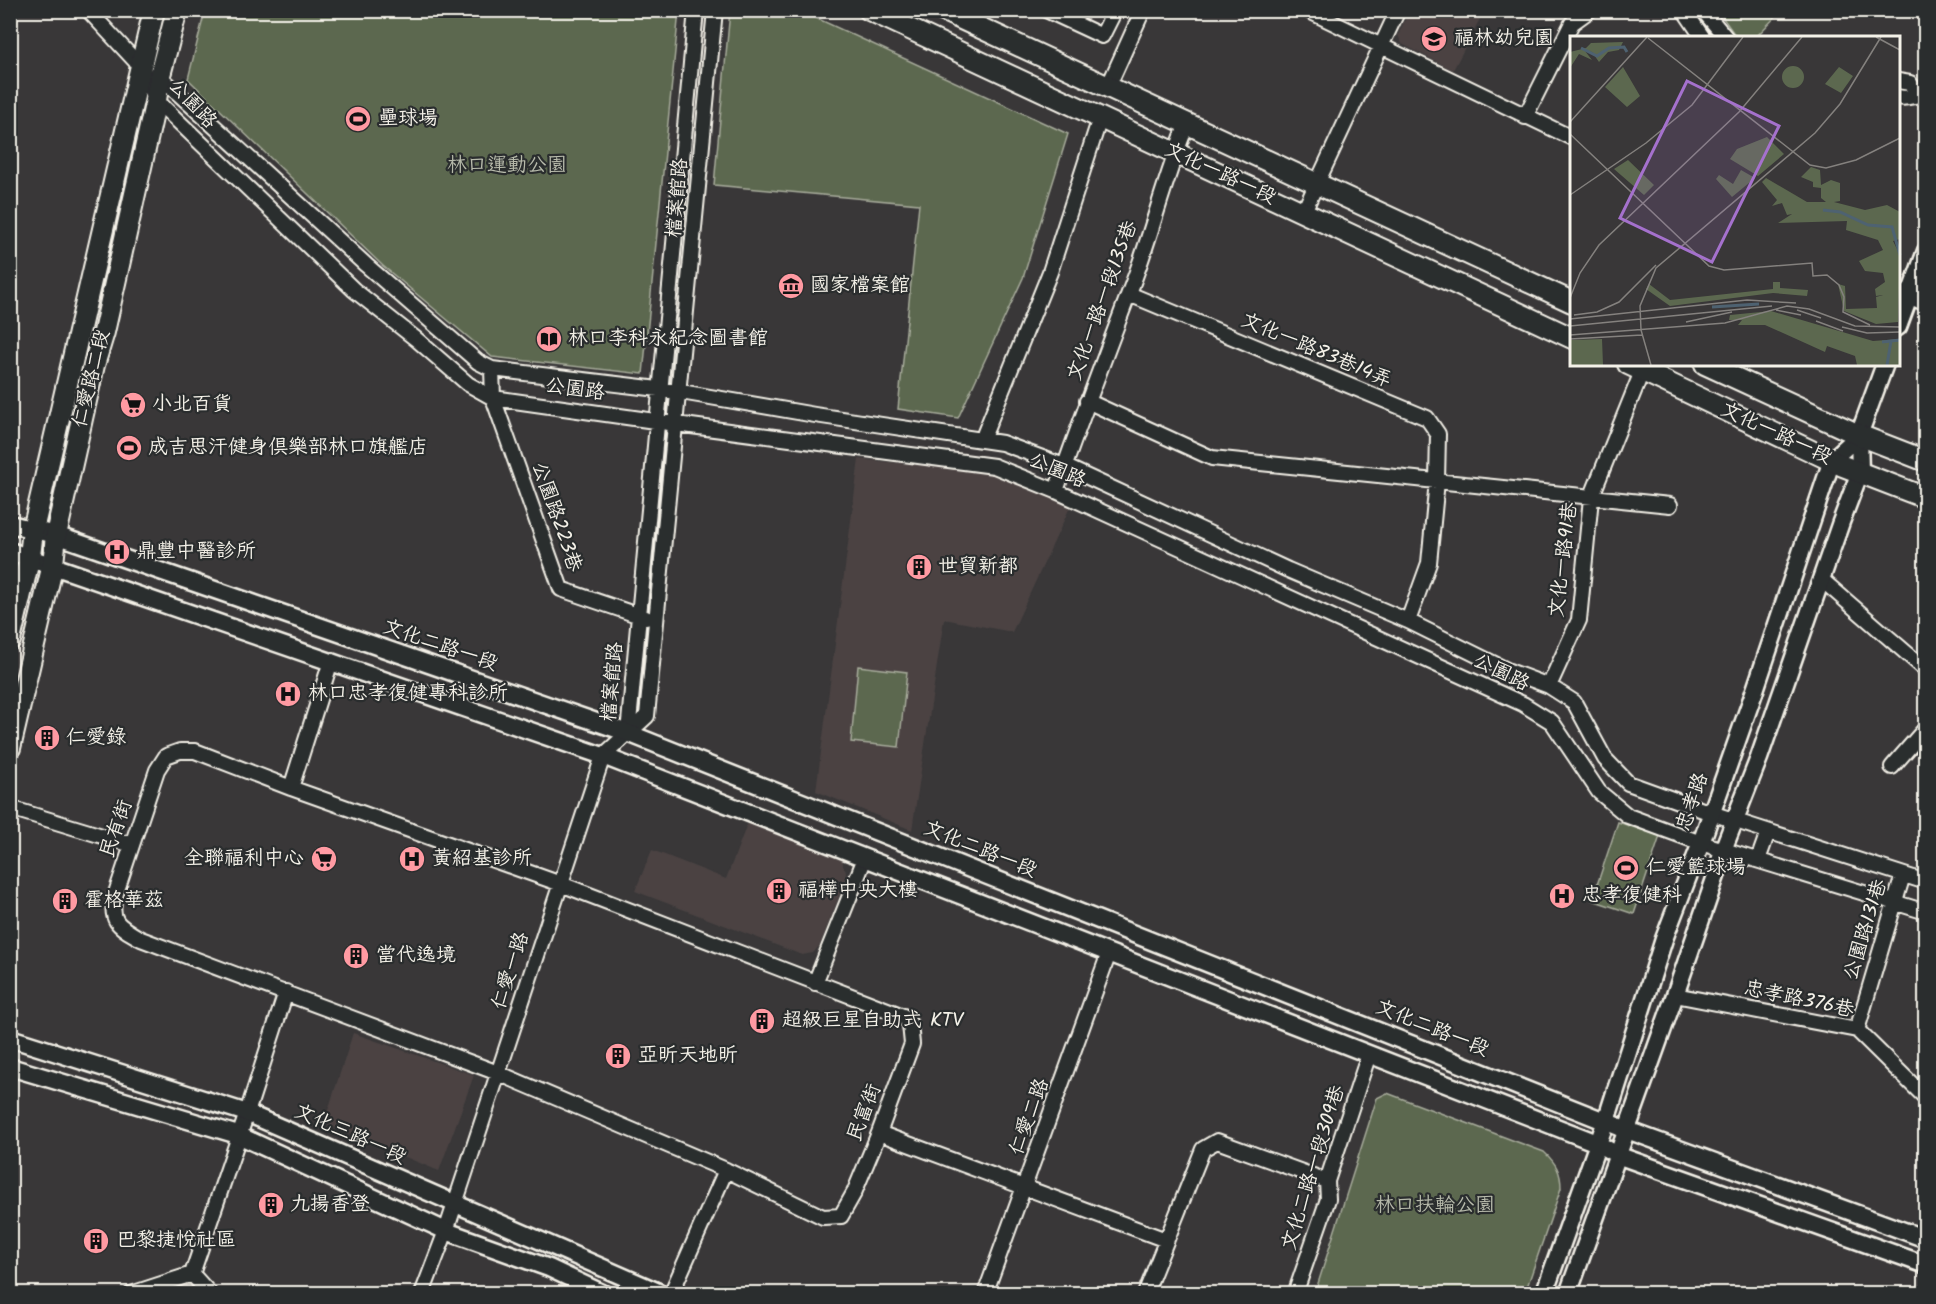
<svg xmlns="http://www.w3.org/2000/svg" width="1936" height="1304" viewBox="0 0 1936 1304" font-family="Kalam,'LXGW WenKai TC',sans-serif">
<rect width="100%" height="100%" fill="#393738"/>
<filter id="ink" filterUnits="userSpaceOnUse"><feTurbulence type="fractalNoise" baseFrequency=".0167" numOctaves="2"/><feDisplacementMap in="SourceGraphic" scale="12" xChannelSelector="R" yChannelSelector="G"/><feConvolveMatrix kernelMatrix="1 2 1 2 8 2 1 2 1" color-interpolation-filters="sRGB"/></filter>
<g filter="url(#ink)">
<path fill="#4b4343" d="M1409,11V10L1484,11L1453,70L1402,44L1398,35Z
M859,459L991,472L1071,505L1012,632L944,619L912,830L816,791Z
M749,819L840,855L843,860V866L846,871L845,881L820,945L813,953L802,955L635,891L652,850L726,879Z
M353,1033L474,1075L439,1171L324,1123Z"/>
<path fill="#5c684f" stroke="#a8ac9c" stroke-width="1.5" d="M205,11H679L643,374L492,357L383,266L188,79Z
M730,11H801L1068,134L1023,278L958,418L898,409L919,204L714,185Z
M1718,11H1781L1755,38L1735,35Z
M858,666L907,672L899,747L851,742Z
M1618,822L1660,836L1634,914L1592,900Z
M1387,1093L1544,1152C1556,1163 1561,1172 1561,1188L1525,1293H1315L1377,1098Z"/>
<g fill="none" stroke-linecap="round" stroke-linejoin="round">
<g stroke="#f4f1e8" stroke-width="18">
<path id="minor" d="M88,10L140,66L156,100L354,290L416,339L468,384L493,398L676,424L994,466L1056,491L1523,704L1552,722L1599,792L1628,816L1701,843L1926,912
M1046,10L1102,36L1115,10
M1307,10L1572,138
M1684,10L1703,38
M1703,10L1726,38
M156,73L366,265L478,362L492,369L675,391L815,415L1002,443L1064,466L1288,570L1408,621L1509,671L1549,686L1574,702L1605,759L1628,783L1711,813L1926,882
M1898,81L1910,83L1917,94
M1108,87L1143,10
M1898,97C1909,100 1915,93 1926,96
M1525,117L1572,23L1590,10
M1303,213L1398,10
M1898,291L1926,304
M1129,294L1427,418L1438,434L1437,481L1429,563L1408,621
M492,369L493,398L561,589L646,618
M1087,401L1212,458L1670,505
M982,440L1050,272L1100,118
M1056,491C1079,424 1104,359 1129,293C1151,238 1164,179 1187,124
M1821,579L1926,670
M1549,686L1579,620L1591,498L1645,364
M628,733L696,10
M180,751H195L291,788L561,884L903,1016L910,1024L912,1044L879,1133L854,1193L841,1216L823,1217L726,1170L498,1073L141,939C118,926 108,921 116,893L157,770L166,756Z
M1892,767L1926,728
M291,788L331,661
M10,808L132,845
M1758,860L1768,832
M815,983L865,858
M1675,995L1857,1030L1926,1098
M1857,1030L1903,875
M879,1133L1166,1240
M192,1274L247,1113L286,992
M131,1294L192,1274L210,1294
M422,1294L446,1231L603,756L647,716L715,10
M671,1294L726,1170
M985,1294L1109,953
M1145,1294L1203,1149L1217,1141L1327,1181
M1295,1294L1328,1199L1327,1181L1369,1054"/>
</g>
<g stroke="#f4f1e8" stroke-width="21">
<path id="tertiary" d="M1898,327L1926,251
M10,524L56,535L628,733L1627,1130L1926,1239
M10,551L603,756L1597,1143L1617,1155L1926,1265
M10,1038L247,1113L663,1294
M10,1067L238,1135L446,1231L549,1268L604,1294
M1544,1294L1606,1121L1664,939L1701,843L1756,687L1832,460L1859,435
M1568,1294L1675,995L1717,873L1723,850L1759,758L1841,522L1860,472L1859,435L1885,364"/>
</g>
<g stroke="#f4f1e8" stroke-width="24">
<path id="secondary" d="M869,10L1572,338
M942,10L1572,302
M1628,364L1843,466L1926,498
M1705,364L1859,435L1926,461
M10,640L30,556L33,530L154,10
M10,748L53,564L56,535L94,365L104,332L156,100L160,75L177,10"/>
</g>
<use href="#minor" stroke="#2a2d2e" stroke-width="14"/>
<use href="#tertiary" stroke="#2a2d2e" stroke-width="16"/>
<use href="#secondary" stroke="#2a2d2e" stroke-width="20"/>
</g>
</g>
<defs>
<g id="school-disc" transform="scale(1.35)"><circle r="9.5" fill="#ff9aa2" stroke="#2a2d2e"/><path d="M0-5L7-2L0 1L-7-2ZM-4 1L0 2.5L4 1V4Q0 6-4 4Z" fill="#111"/></g>
<g id="stadium-disc" transform="scale(1.35)"><circle r="9.5" fill="#ff9aa2" stroke="#2a2d2e"/><path d="M0-5a6.5 5 0 1 0 0 10a6.5 5 0 1 0 0-10ZM-3.5-1.8h7v3.6h-7Z" fill="#111"/></g>
<g id="museum-disc" transform="scale(1.35)"><circle r="9.5" fill="#ff9aa2" stroke="#2a2d2e"/><path d="M0-6L6-3V-2H-6V-3ZM-5-1h2V3h-2ZM-1-1h2V3h-2ZM3-1h2V3H3ZM-6 4H6V6H-6Z" fill="#111"/></g>
<g id="library-disc" transform="scale(1.35)"><circle r="9.5" fill="#ff9aa2" stroke="#2a2d2e"/><path d="M-6-4Q-3-5.5-.7-3.5V5Q-3 3-6 4ZM6-4Q3-5.5 .7-3.5V5Q3 3 6 4Z" fill="#111"/></g>
<g id="supermarket-disc" transform="scale(1.35)"><circle r="9.5" fill="#ff9aa2" stroke="#2a2d2e"/><path d="M-6-5.5h2.5l.6 2H6L4.5 2H-2.5L-4.4-4H-6ZM-1.5 3.2a1.3 1.3 0 1 0 .1 0ZM3 3.2a1.3 1.3 0 1 0 .1 0Z" fill="#111"/></g>
<g id="hospital-disc" transform="scale(1.35)"><circle r="9.5" fill="#ff9aa2" stroke="#2a2d2e"/><path d="M-5-5h3v3.5h4V-5h3V5h-3V1.5h-4V5h-3Z" fill="#111"/></g>
<g id="building-disc" transform="scale(1.35)"><circle r="9.5" fill="#ff9aa2" stroke="#2a2d2e"/><path d="M-4-6H4V6H1V3H-1V6H-4ZM-2.5-4.3h1.7v1.8h-1.7ZM.8-4.3h1.7v1.8H.8ZM-2.5-1h1.7V.8h-1.7ZM.8-1h1.7V.8H.8Z" fill="#111"/></g>
</defs>
<g fill-rule="evenodd">
<use href="#school-disc" x="1434" y="39"/>
<use href="#stadium-disc" x="358" y="119"/>
<use href="#museum-disc" x="791" y="286"/>
<use href="#library-disc" x="549" y="339"/>
<use href="#supermarket-disc" x="133" y="405"/>
<use href="#stadium-disc" x="129" y="448"/>
<use href="#hospital-disc" x="117" y="552"/>
<use href="#building-disc" x="919" y="567"/>
<use href="#hospital-disc" x="288" y="694"/>
<use href="#building-disc" x="47" y="738"/>
<use href="#supermarket-disc" x="324" y="859"/>
<use href="#hospital-disc" x="412" y="859"/>
<use href="#stadium-disc" x="1626" y="868"/>
<use href="#building-disc" x="779" y="891"/>
<use href="#hospital-disc" x="1562" y="896"/>
<use href="#building-disc" x="65" y="901"/>
<use href="#building-disc" x="356" y="956"/>
<use href="#building-disc" x="762" y="1021"/>
<use href="#building-disc" x="618" y="1056"/>
<use href="#building-disc" x="271" y="1205"/>
<use href="#building-disc" x="96" y="1241"/>
</g>
<g text-anchor="middle" dominant-baseline="central" stroke-width="4.5" stroke-linejoin="round" paint-order="stroke">
<g font-size="20" fill="#f4f1e8" stroke="#2a2d2e" text-anchor="start">
<text x="1454" y="39">福林幼兒園</text>
<text x="378" y="119">壘球場</text>
<text x="810" y="286">國家檔案館</text>
<text x="568" y="339">林口李科永紀念圖書館</text>
<text x="152" y="405">小北百貨</text>
<text x="148" y="448">成吉思汗健身俱樂部林口旗艦店</text>
<text x="136" y="552">鼎豐中醫診所</text>
<text x="938" y="567">世貿新都</text>
<text x="308" y="694">林口忠孝復健專科診所</text>
<text x="66" y="738">仁愛錄</text>
<text x="304" y="859" text-anchor="end">全聯福利中心</text>
<text x="432" y="859">黃紹基診所</text>
<text x="1646" y="868">仁愛籃球場</text>
<text x="798" y="891">福樺中央大樓</text>
<text x="1582" y="896">忠孝復健科</text>
<text x="84" y="901">霍格華茲</text>
<text x="376" y="956">當代逸境</text>
<text x="782" y="1021">超級巨星自助式 KTV</text>
<text x="638" y="1056">亞昕天地昕</text>
<text x="290" y="1205">九揚香登</text>
<text x="116" y="1241">巴黎捷悅社區</text>
</g>
<g font-size="20" fill="#f4f1e8" stroke="#2a2d2e">
<text transform="translate(192 104) rotate(47)">公園路</text>
<text transform="translate(1220 174) rotate(25)">文化一路一段</text>
<text transform="translate(678 198) rotate(-85)">檔案館路</text>
<text transform="translate(1103 301) rotate(-70)">文化一路一段135巷</text>
<text transform="translate(1316 351) rotate(23)">文化一路83巷14弄</text>
<text transform="translate(92 379) rotate(-76)">仁愛路二段</text>
<text transform="translate(575 390) rotate(8)">公園路</text>
<text transform="translate(1776 434) rotate(25)">文化一路一段</text>
<text transform="translate(1057 471) rotate(23)">公園路</text>
<text transform="translate(556 517) rotate(71)">公園路223巷</text>
<text transform="translate(1564 560) rotate(-83)">文化一路91巷</text>
<text transform="translate(440 646) rotate(19)">文化二路一段</text>
<text transform="translate(1501 673) rotate(26)">公園路</text>
<text transform="translate(613 682) rotate(-85)">檔案館路</text>
<text transform="translate(1693 802) rotate(-71)">忠孝路</text>
<text transform="translate(117 829) rotate(-71)">民有街</text>
<text transform="translate(980 850) rotate(22)">文化二路一段</text>
<text transform="translate(1866 930) rotate(-73)">公園路131巷</text>
<text transform="translate(511 971) rotate(-72)">仁愛一路</text>
<text transform="translate(1799 1000) rotate(12)">忠孝路376巷</text>
<text transform="translate(1432 1029) rotate(22)">文化二路一段</text>
<text transform="translate(865 1113) rotate(-69)">民富街</text>
<text transform="translate(1030 1117) rotate(-70)">仁愛二路</text>
<text transform="translate(350 1135) rotate(24)">文化三路一段</text>
<text transform="translate(1314 1168) rotate(-73)">文化二路一段309巷</text>
</g>
<g font-size="20" fill="#b7baab" stroke="#2a2d2e">
<text x="507" y="166">林口運動公園</text>
<text x="1435" y="1206">林口扶輪公園</text>
</g>
</g>
<g transform="translate(1570 36)">
<rect width="330" height="330" fill="#393738"/>
<path d="M53,6L49,14L38,16L29,26L22,16L15,15L22,24L9,18L0,32V16L16,12L21,7ZM212 41a11 11 0 1 1 22 0a11 11 0 1 1-22 0ZM53,31L70,60L57,71L35,51ZM269,31L283,40L271,57L255,48ZM197,101L214,118L188,140L160,123L167,113ZM58,124L84,149L74,159L44,133ZM241,131L250,134L251,149L261,144L270,147V165L264,166L295,174L317,169L330,176V203L323,205L330,219L328,286L306,288L274,275L268,248L275,250L276,273L307,272L306,261L313,259L306,260L305,253L315,246L313,237L295,235L289,225L313,214L308,204L276,194L277,185L208,187L222,178L217,179L212,167L202,170L207,164L192,146L196,142L237,166H256L251,162V152L243,151V146L231,141ZM171,134L185,142L162,161L146,143L149,139L163,148ZM203,246H210V252L238,254L237,260L203,257L100,270L76,253L79,248L100,264L203,253ZM201,275L303,305L330,303V329H287L285,320L257,310L255,316L195,289H168L172,284H159L160,279ZM32,303L33,329H0V304Z" fill="#5c684f"/>
<path fill="none" stroke="#4e6271" stroke-width="3" d="M11,12L27,20L39,12L54,11L57,16M253,174L270,176L298,189L322,191L330,219M142,271L189,268M312,306L330,304M317,329L321,305"/>
<path fill="none" stroke="#84817e" stroke-width="1.5" d="M306,1L330,14M78,2L240,129L256,132L286,124L330,102M0,86L77,1M0,98L139,230L154,234L242,227L243,240L257,239L269,249L274,261L273,276L300,289M0,159L76,107L122,69L173,1M0,262L10,237L29,209L169,76L232,1M206,274L231,279M227,274L251,282M4,279L27,276L49,266L86,229M0,283L177,264L226,267M246,285L273,295M116,286L162,276M0,290L202,270M272,291L297,297L330,296M0,299L155,287L217,270L239,273L285,290L330,291M0,303L72,299M81,329L71,294L70,270L86,232L245,97L270,68L311,1"/>
<path fill="#a571cd" fill-opacity="0.15" stroke="#a571cd" stroke-width="3" d="M117,45L209,90L142,226L50,182Z"/>
<rect width="330" height="330" fill="none" stroke="#f4f1e8" stroke-width="3"/>
</g>
<rect width="1936" height="1304" fill="none" stroke="#2a2d2e" stroke-width="36"/>
<rect x="18" y="18" width="1900" height="1268" fill="none" stroke="#f4f1e8" stroke-width="2" filter="url(#ink)"/>
</svg>
